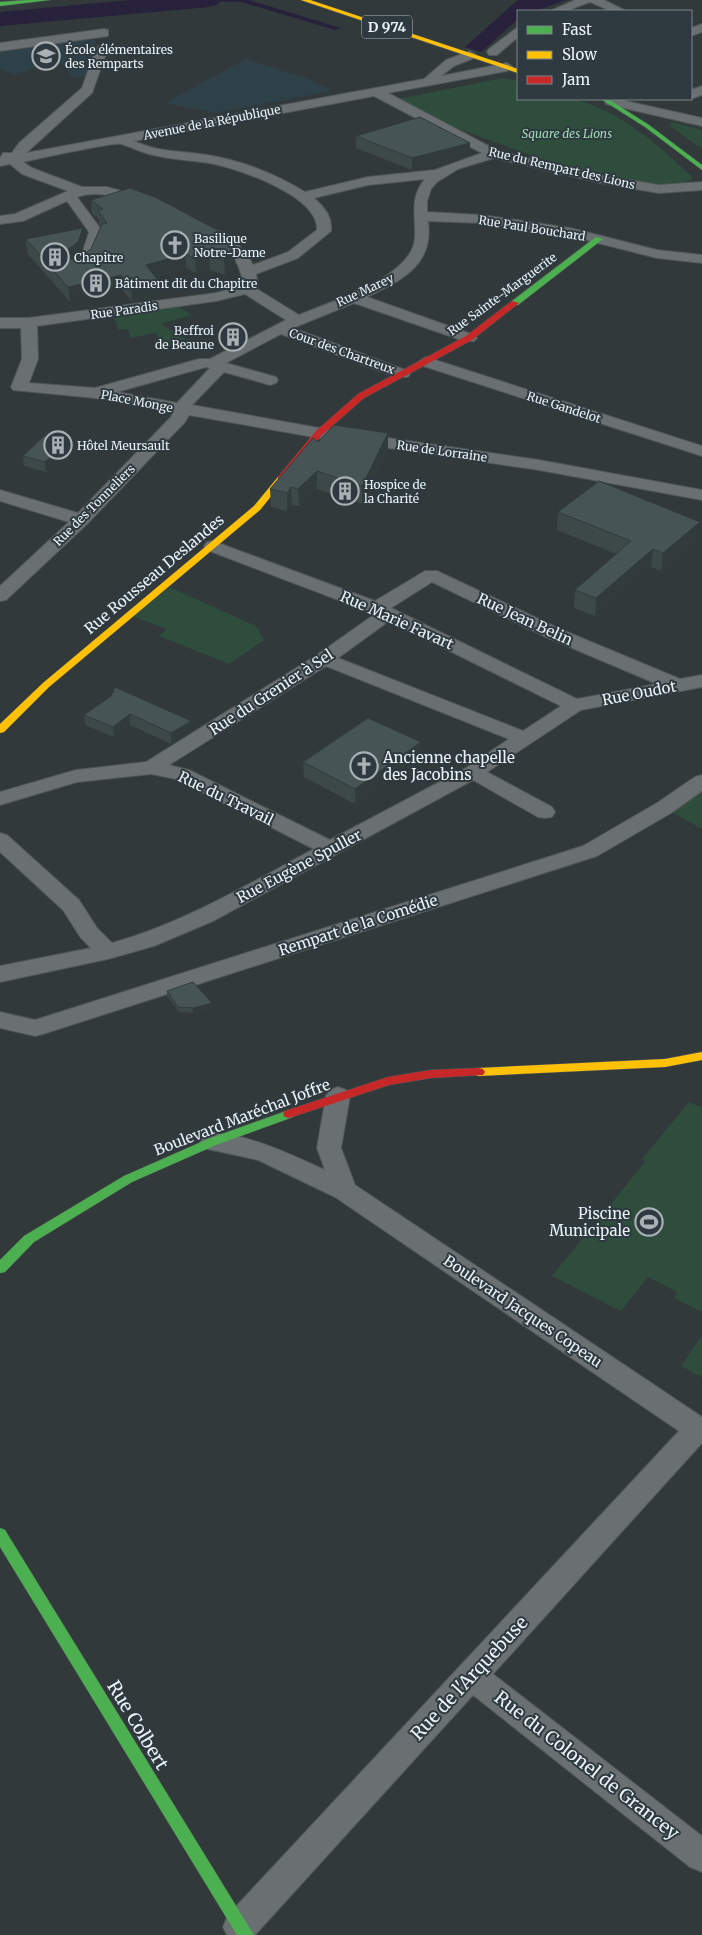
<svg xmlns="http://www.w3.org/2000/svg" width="702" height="1935" viewBox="0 0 702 1935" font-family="Merriweather,serif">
<rect width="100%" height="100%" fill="#32393b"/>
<path fill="#2f4148" d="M75,40H96L87,77H71L67,65L47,63L15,75L0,69V49Z
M246,59L306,78L333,91L215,113L165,103Z"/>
<path fill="#2f4d3c" d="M503,78L518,81V99C535,99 556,95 573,99C619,110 659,145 692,177L691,180L677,185L649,184L578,172L445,124L398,99Z
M672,122L702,130V149L670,126Z
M177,306L192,315L161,324L186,339L168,345L155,333L131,338L128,329L119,330L114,318Z
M169,587L256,626L264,640L229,664L159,636L167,629L132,616Z
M702,791V829L672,812Z
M689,1102L702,1108V1312L674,1298L677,1292L648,1277L621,1311L552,1276L645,1162L642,1159Z
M702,1335V1377L681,1366Z"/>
<path fill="#27213c" d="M188,0H249L341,28L335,30L241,2L210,1L79,13L78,10Z
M518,0H566L535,11H518V19L481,52L465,47Z"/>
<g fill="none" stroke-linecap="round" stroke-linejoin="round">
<path fill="#27213c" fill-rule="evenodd" d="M130,0H221L217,5L209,7L0,26V12Z"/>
<g stroke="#505758" stroke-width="2">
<path id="street" d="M575,0H604L626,11H611L590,2L566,11H550Z
M702,24V32L691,36V28Z
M518,27V37L497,55H489L487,52L489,49Z
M104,29L108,30V36L0,51V43Z
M102,44L108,48L92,93L26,153L424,79L446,60L470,51L476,55L474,58L454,66L441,76L507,63L513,67L507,71L388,93L498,151L605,176L659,185L702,182V190L659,193L605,184L494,158L458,169L437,182L431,189L427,201V212L482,215L570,228L657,250L702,255V263L657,258L570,236L482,223L428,221C434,265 402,280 367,297L474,335L477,338L474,341H464L354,303L293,328L408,371L410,374L408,377H396L281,334L226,363L276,377L278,380L276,383L270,385L224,372L192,405L319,428L539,460L702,490V500L539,470L319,438L189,415L185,422L87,524L6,600L0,601V586L69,522L0,501V490L78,513L171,417L173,412L95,398L13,390L11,387L22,359L21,328H0V318H29L216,293L242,286C243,281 242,276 240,271C234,251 220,244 203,235L201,232L203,229C221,224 246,250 253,265L288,252L317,230C319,196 241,170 214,164C194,160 173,160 153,155C142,153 132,147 121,144C114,142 37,159 23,162L32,168L82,187H107L150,199L152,202L145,206C123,201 101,188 77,197L103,232C98,251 94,267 73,272L66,268L81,257L89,232L67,201L23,221L0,224V216L15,214L68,191L22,174L10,164L0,166V158L3,153H12L19,143L82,88L96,48ZM374,96L482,153L435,170L368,177L305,192C276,174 240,160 207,155C183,151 156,152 134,141ZM425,179C409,198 416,215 415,238C412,278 331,301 299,315L257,289L258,286L256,274L298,258L331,231C332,216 325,208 314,198L368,185ZM245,294L286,320L210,359H199L95,388L29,383L38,359L37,326L216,301ZM206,367L210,368L177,403L117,392Z
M702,86V95L691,99V90Z
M605,99H617L702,118V126L606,104Z
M426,357L702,446V456L420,365L418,362Z
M213,541L375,601L425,571H437L560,629L680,679L702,675V687L581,710L487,772L552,807L555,812L552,817L545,818L538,817L473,780L213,921L154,946L108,959L0,982V966L91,948L81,938L63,910L0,852V833L7,835L79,900L97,928L112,943C184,923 248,884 314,849L176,779L151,774L77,782L0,805V792L76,770L146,762L317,655L375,614L207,550L204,546L207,542ZM432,582L546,637L657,684L577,699L391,608ZM389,621L561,706L523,731L338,658ZM326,666L509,739L466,768L330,840L189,770L169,765Z
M702,775V791L671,813L597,856L43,1034L35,1036L0,1028V1012L35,1020L583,846L657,803L695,777Z
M338,1087L346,1090L350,1096L341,1148L355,1185L702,1417V1443L493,1674L702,1836V1872L690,1867L473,1695L255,1935H227L223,1927L228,1915L679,1431L335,1197L258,1160L203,1148L200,1142L203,1136C234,1126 296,1157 325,1170L317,1148L326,1096L330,1090Z"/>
</g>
<g stroke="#505758" stroke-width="1">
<path id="fast" d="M27,0H50L0,6V2Z
M601,99H608L649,125L702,165V170L645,127Z
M596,237L603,239L518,305H512V301Z
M289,1110L293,1111L295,1114L293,1117L216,1145L132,1182L34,1242L5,1272L0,1273V1260L24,1236L124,1176L208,1139Z
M0,1528L5,1530L254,1935H237L0,1547Z"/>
</g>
<g stroke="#505758" stroke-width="1">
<path id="slow" d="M301,0H310L518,69V73Z
M281,476L285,479L260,510L49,687L4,732L0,733V724L43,683L254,506L278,477Z
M702,1052V1060L665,1067L479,1076L475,1075L473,1072L475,1069L479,1068L665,1059Z"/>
</g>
<g stroke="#505758" stroke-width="1">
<path id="jam" d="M512,301L519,303L472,340L364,398L322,435L284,481H278V477L316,431L358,394L466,336Z
M479,1068L483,1069L485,1072L483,1075L431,1078L389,1085L289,1118L285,1117L283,1114L285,1111L388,1077L431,1070Z"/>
</g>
<use href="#street" fill="#6a6f71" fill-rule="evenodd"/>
<use href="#fast" fill="#4caf50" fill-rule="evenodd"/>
<use href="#slow" fill="#ffc107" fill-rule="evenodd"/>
<use href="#jam" fill="#c62828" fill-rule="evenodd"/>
</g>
<path fill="#3d4849" d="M356,136L470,143L469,156L412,170L356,148Z
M91,200L235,247V261L227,267L225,275L210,270L196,273L186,268L155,277L162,298L132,302L122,289L70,302L27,253L26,239L84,241L79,256L77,258L80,257L91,249L101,226L99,224V219L92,214Z
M388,433V450L362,504L317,489L299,506L292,505L287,511L271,507L270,489L318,442Z
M68,451L46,472L24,466L23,456Z
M558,512L698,540L661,571L651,567L595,616L574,608L575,590L616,554L557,530Z
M111,696L192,731L171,744L130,725L114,737L85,725L84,715Z
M421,742L420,757L355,804L304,777L303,762Z
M167,991L212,1009L193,1013L179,1012L167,996Z"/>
<path fill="#323b3c" d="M470,143L469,156L412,170V158Z
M83,228L84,241L79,256L64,267L63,253Z
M235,247V261L227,267L225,275L224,261L227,253Z
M186,254V268L146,279V265Z
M209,255L210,270L196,273L195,259Z
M121,275L122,289L70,302L68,287Z
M161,284L162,298L132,302L131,288Z
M388,433V450L362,504V486Z
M67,441L68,451L46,472L45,462Z
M317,471V489L299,506L298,489Z
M291,487L292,505L287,511V493Z
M700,522L698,540L661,571L663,553Z
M653,549L651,567L595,616L596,598Z
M130,714V725L114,737L113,727Z
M191,721L192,731L171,744V733Z
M421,742L420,757L355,804V789Z
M212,1003V1009L193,1013V1008Z"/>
<path fill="#475455" stroke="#323b3c" d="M420,117L470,143L412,158L356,136Z
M130,188L157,198L221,232L230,239L235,247L227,253L224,261L209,255L195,259L186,254L146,265L161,284L131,288L121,275L68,287L26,239L83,228L78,242L63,253L71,260L80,257L91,249L102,224L107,223L98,210L103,209L91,200Z
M334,425L388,433L362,486L317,471L298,489L291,487L287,493L270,489L313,438L318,442Z
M44,436L67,441L45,462L23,456Z
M599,481L700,522L663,553L653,549L596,598L575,590L631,541L558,512Z
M115,687L191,721L171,733L130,714L113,727L84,715L111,696Z
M368,718L421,742L355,789L303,762Z
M193,982L212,1003L193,1008L178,1007L167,991Z"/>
<defs>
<g id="school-ring" transform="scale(1.4375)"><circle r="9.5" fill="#2e3a3f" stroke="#aab1b4" stroke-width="1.5"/><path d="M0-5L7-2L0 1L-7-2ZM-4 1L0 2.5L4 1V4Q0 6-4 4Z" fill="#aab1b4"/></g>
<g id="church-ring" transform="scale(1.4375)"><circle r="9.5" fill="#2e3a3f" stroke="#aab1b4" stroke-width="1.5"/><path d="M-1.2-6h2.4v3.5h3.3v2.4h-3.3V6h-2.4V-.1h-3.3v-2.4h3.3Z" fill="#aab1b4"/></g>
<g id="building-ring" transform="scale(1.4375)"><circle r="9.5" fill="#2e3a3f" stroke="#aab1b4" stroke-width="1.5"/><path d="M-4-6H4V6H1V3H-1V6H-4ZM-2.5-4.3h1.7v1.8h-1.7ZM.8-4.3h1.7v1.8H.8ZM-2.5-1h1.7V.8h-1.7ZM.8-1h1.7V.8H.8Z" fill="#aab1b4"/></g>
<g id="stadium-ring" transform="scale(1.4375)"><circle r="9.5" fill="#2e3a3f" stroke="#aab1b4" stroke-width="1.5"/><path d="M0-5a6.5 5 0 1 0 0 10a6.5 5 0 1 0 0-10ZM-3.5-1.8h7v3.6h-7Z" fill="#aab1b4"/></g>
</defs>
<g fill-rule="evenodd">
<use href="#school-ring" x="46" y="56"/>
<use href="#church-ring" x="175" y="245"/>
<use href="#building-ring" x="55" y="257"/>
<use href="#building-ring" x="96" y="283"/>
<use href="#building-ring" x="233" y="337"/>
<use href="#building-ring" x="58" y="445"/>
<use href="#building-ring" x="345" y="491"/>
<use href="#church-ring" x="364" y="766"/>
<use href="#stadium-ring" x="649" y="1222"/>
</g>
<g text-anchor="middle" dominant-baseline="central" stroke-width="4" stroke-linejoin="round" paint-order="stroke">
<g font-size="12" fill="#eaf2f5" stroke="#2e3a3f" text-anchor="start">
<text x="65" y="49">École élémentaires<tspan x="65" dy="14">des Remparts</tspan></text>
<text x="194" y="238">Basilique<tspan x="194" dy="14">Notre-Dame</tspan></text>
<text x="74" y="257">Chapitre</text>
<text x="115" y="283">Bâtiment dit du Chapitre</text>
<text x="214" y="330" text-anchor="end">Beffroi<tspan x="214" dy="14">de Beaune</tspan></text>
<text x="77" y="445">Hôtel Meursault</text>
<text x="364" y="484">Hospice de<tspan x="364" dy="14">la Charité</tspan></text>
</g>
<g font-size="12" fill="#eaf2f5" stroke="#2e3a3f">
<text transform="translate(212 122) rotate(-11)">Avenue de la République</text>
<text transform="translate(562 168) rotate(13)">Rue du Rempart des Lions</text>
<text transform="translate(532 228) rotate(9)">Rue Paul Bouchard</text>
<text transform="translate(365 290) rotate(-25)">Rue Marey</text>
<text transform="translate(502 294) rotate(-36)">Rue Sainte-Marguerite</text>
<text transform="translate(124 310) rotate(-8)">Rue Paradis</text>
<text transform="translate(342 351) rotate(20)">Cour des Chartreux</text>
<text transform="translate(137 401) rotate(11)">Place Monge</text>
<text transform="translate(564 407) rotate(18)">Rue Gandelot</text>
<text transform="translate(442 451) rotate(8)">Rue de Lorraine</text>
<text transform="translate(94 505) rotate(-45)">Rue des Tonneliers</text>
</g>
<g font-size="12" font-style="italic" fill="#9edcb5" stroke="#2e3a3f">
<text x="567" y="133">Square des Lions</text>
</g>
<rect fill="#2e3a3f" stroke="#b2bbbe" stroke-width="1" x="362" y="15.5" width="50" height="23" rx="4"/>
<g font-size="14" font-weight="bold" fill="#eaf2f5">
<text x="387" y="27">D 974</text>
</g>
<g font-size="15" fill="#eaf2f5" stroke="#2e3a3f">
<text transform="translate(154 574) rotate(-40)">Rue Rousseau Deslandes</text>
<text transform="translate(525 619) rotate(25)">Rue Jean Belin</text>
<text transform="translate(397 620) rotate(24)">Rue Marie Favart</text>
<text transform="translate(271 692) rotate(-33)">Rue du Grenier à Sel</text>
<text transform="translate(639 693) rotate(-11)">Rue Oudot</text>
<text transform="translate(226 798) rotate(26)">Rue du Travail</text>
<text transform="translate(299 866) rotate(-28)">Rue Eugène Spuller</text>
<text transform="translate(358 925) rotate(-18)">Rempart de la Comédie</text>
<text transform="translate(242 1117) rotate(-21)">Boulevard Maréchal Joffre</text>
<text transform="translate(523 1311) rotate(34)">Boulevard Jacques Copeau</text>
</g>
<g font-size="15" fill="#eaf2f5" stroke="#2e3a3f" text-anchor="start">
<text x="383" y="757">Ancienne chapelle<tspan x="383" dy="17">des Jacobins</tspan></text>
<text x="630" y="1213" text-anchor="end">Piscine<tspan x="630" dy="17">Municipale</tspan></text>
</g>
<g font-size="18" fill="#eaf2f5" stroke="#2e3a3f">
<text transform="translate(469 1678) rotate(-47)">Rue de l'Arquebuse</text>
<text transform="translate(138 1725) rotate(59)">Rue Colbert</text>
<text transform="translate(587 1765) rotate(38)">Rue du Colonel de Grancey</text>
</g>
</g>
<rect x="517" y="10" width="175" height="90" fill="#2e3a3f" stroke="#798488"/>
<rect x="527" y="26" width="25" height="8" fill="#4caf50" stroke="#798488"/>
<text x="562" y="35" font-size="15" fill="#eaf2f5">Fast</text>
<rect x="527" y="51" width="25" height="8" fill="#ffc107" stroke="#798488"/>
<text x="562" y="60" font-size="15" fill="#eaf2f5">Slow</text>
<rect x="527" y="76" width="25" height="8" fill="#c62828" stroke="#798488"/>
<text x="562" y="85" font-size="15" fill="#eaf2f5">Jam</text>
</svg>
